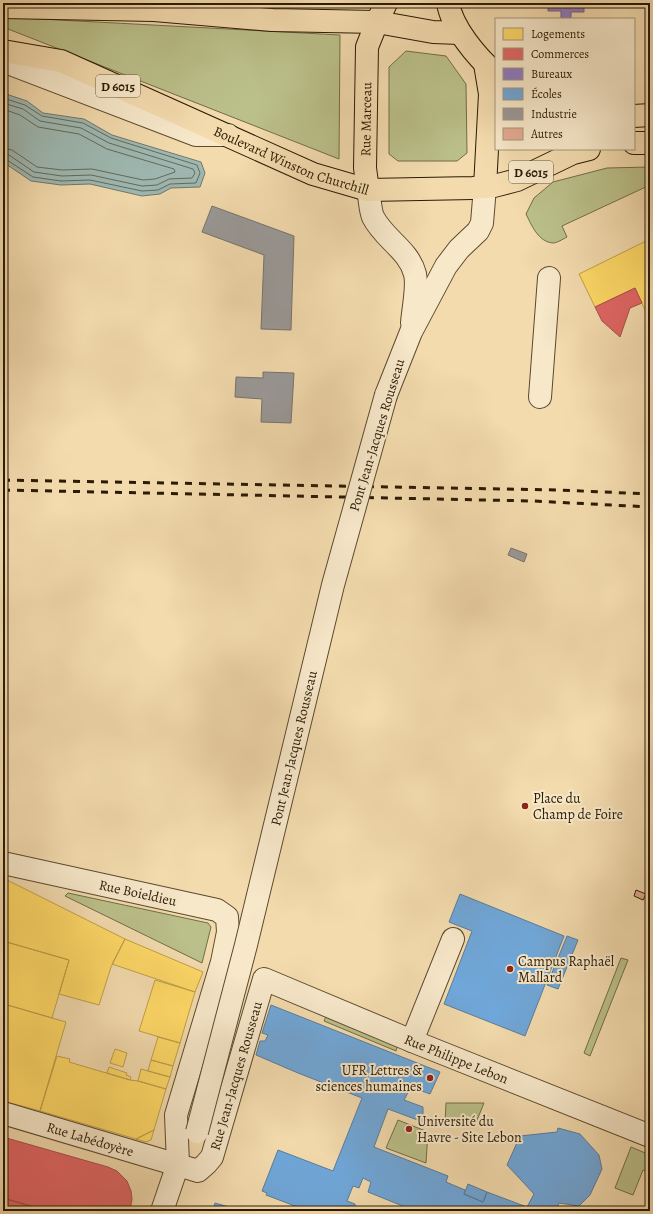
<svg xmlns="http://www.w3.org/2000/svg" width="653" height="1214" viewBox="0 0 653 1214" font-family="Alegreya,serif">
<rect width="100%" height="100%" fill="#f3dbae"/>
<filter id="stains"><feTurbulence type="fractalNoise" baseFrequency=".005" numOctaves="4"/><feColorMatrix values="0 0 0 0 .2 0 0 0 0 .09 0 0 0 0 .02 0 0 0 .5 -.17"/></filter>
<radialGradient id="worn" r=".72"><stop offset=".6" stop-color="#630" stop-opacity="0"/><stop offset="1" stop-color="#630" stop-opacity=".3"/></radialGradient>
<path fill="#bbc08a" stroke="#726d46" d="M3,17L340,35L339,159L3,27Z
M406,51L446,56L466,84L467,153L457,161H398L389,154V67Z
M650,167V185L562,226L567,237C563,239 557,243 553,243C538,242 531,224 526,214L534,198L553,182L607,168Z
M68,893L208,923L211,927L202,963L65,896Z
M621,958L628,960L590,1056L584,1053Z
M327,1014L398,1044L396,1051L324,1021Z
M446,1103H484L475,1125L445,1124Z
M398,1120L428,1132L426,1163L386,1148Z
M631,1147L650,1155V1173L643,1170L633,1195L615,1188Z"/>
<path fill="#9eb9b3" stroke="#70796d" d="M3,93L27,101L43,113L84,119L112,135L201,162L205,173L200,187L171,188L160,194L142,196L90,184L61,185L31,181L3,162Z"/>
<path fill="#ffd966" stroke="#bfa048" d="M646,241L650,243V321L635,288L595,307L579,274Z
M5,879L125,939L111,967L99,1005L59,994L69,960L3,941V881Z
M125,939L203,972L195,992L112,964Z
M3,941L69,960L52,1018L4,1004L3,1006Z
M155,980L195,992L180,1043L139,1031Z
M4,1004L66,1022L40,1111L3,1101Z
M158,1037L180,1043L173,1066L151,1060Z
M115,1049L127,1053L123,1067L110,1063Z
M57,1056L70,1059L69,1062L130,1080L138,1081L166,1089L154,1130L136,1139L40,1111Z
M151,1060L173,1066L170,1077L148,1071Z
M109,1067L127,1073L126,1075L131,1077L130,1080L107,1073Z
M141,1069L170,1077L166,1089L138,1081Z
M154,1130L151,1140L146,1142L136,1139Z"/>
<path fill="#e06666" stroke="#a94f48" d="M635,288L642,303L630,308L620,337L602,321L595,307Z
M3,1137L108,1167L117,1171L127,1181L131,1191L132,1199L130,1211H48L3,1198Z
M3,1198L48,1211H3Z"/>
<path fill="#8e7cc3" stroke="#705f89" d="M548,3H584V12H571V19H561V11H548Z"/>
<path fill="#6fa8dc" stroke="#5a7d9b" d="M460,894L564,936L525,1036L444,1004L472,931L449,922Z
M567,936L578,940L558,989L547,985Z
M271,1005L440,1072L430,1094L411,1087L404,1100L423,1107V1122L388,1109L374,1147L448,1176L446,1182L465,1190L464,1194L483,1202L487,1192L527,1207L534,1194L507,1165L520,1136L557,1132L558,1128L580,1134L599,1155L602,1169L590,1195L579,1206L559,1203L557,1208L559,1211H415L368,1192L371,1182L363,1178L359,1188L353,1186L347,1201L355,1204L356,1211H308L266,1195L267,1193L262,1191L278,1150L333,1171L362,1098L298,1073L256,1055L260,1041H265L268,1035L262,1033Z
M468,1184L487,1192L483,1202L464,1194Z
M215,1203L243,1211H213Z"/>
<path fill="#999" stroke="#78736c" d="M212,206L294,236L291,330L261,329L264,255L202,232Z
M263,372L294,373L291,423L261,422L262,399L235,397L236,377L263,378Z
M511,548L527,554L524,562L508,555Z"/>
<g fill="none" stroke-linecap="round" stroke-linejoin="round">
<path stroke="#646a5b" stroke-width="1" d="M3,98L25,105L42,116L83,123L111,138L197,165L200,173L196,183L170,184L158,190L142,191L90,180L61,181L33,177L7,160L3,159
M3,103L23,109L40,121L81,128L109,143L193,169L195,173L192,178L169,179L157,185L142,186L91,175L62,176L34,172L9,155L3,154
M3,109L20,115L38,127L79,134L107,149L174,169L175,172L155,179L143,180L92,169L62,170L37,167L12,150L3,148"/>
</g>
<path fill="#e4aa92" stroke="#2a1a03" d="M636,890L646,894L643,900L634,896Z"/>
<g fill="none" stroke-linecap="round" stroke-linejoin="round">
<g stroke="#5c4a2e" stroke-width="24">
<g id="minor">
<path d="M3,61L196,135H228"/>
<path d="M368,190C370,199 370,210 373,217C384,239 409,250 415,274C418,287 413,309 412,323"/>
<path d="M386,395L411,332L446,266L459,249L478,231L482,223L485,187"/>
<path d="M540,397L549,278"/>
<path id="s1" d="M3,863L217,910L227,917L228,932L222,962L176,1115L178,1164L162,1211"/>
<path d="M412,1041L453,939"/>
<path id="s2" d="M3,1113L198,1171L206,1164L212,1157L264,979L412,1041L650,1136"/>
</g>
</g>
<g stroke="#2a1a03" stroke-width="24">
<g id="major">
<path d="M448,3C452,28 477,57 495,73"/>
<path d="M3,7L154,10L272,20L377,22L433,32L460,33"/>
<path id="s3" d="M3,51L61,61L313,174L368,190L473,188L494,186L517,180L573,153L589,149"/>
<path d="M634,116L650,115"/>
<path d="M634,143H650"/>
<path d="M485,187L490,94L485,64"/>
<path id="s4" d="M368,190L365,168L367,47L377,22L386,3"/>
</g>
</g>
<use href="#minor" stroke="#f7e8ca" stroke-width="22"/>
<use href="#major" stroke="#f3dbae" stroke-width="22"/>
<path stroke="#2a1a03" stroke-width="3" stroke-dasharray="7 7" stroke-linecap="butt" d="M3,480L558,490L650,494
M3,490L533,501L650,507"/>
<g stroke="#5c4a2e" stroke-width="24" stroke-linecap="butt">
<g id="minor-bridge">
<path id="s5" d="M197,1132L246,945L333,585L386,395"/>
</g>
</g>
<use href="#minor-bridge" stroke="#f7e8ca" stroke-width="22"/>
</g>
<g fill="#8f2418" stroke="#f7e8ca" stroke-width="1.5">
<circle cx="525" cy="806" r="4"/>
<circle cx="510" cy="969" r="4"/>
<circle cx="430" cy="1078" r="4"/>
<circle cx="409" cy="1129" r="4"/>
</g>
<g text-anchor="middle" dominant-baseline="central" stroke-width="4" stroke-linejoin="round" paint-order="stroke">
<g fill="#f7e8ca" stroke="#68583f" stroke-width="1">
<rect x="96" y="75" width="44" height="22" rx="3"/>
<rect x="509" y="161" width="44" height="22" rx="3"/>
</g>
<g font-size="13" font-weight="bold" fill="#2a1a03">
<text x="118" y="86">D 6015</text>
<text x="531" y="172">D 6015</text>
</g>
<g font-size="14" fill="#2a1a03" stroke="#f7e8ca">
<text stroke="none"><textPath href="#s4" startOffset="71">Rue Marceau</textPath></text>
<text stroke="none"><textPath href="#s3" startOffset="310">Boulevard Winston Churchill</textPath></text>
<text transform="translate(377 435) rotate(-73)">Pont Jean-Jacques Rousseau</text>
<text stroke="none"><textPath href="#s5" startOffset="396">Pont Jean-Jacques Rousseau</textPath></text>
<text stroke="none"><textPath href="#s1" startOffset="138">Rue Boieldieu</textPath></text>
<text stroke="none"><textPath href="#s2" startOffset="617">Rue Philippe Lebon</textPath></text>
<text stroke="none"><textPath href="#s2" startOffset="308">Rue Jean-Jacques Rousseau</textPath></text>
<text stroke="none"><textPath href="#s2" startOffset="91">Rue Labédoyère</textPath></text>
</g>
<g font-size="14" fill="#2a1a03" stroke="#f7e8ca" text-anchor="start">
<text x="533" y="798">Place du<tspan x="533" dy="16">Champ de Foire</tspan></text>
<text x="518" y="961">Campus Raphaël<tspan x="518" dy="16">Mallard</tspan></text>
<text x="422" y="1070" text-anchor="end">UFR Lettres &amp;<tspan x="422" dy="16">sciences humaines</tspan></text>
<text x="417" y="1121">Université du<tspan x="417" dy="16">Havre - Site Lebon</tspan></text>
</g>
</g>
<rect width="653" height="1214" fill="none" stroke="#f3dbae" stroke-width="16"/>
<rect x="4" y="4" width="645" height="1206" fill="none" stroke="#2a1a03" stroke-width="2"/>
<rect x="8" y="8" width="637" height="1198" fill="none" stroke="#2a1a03"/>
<rect x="495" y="18" width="140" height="132" fill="#f7e8ca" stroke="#a5967a"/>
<rect x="503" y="28" width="20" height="12" fill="#ffd966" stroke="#a5967a"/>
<text x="531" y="38" font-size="12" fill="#2a1a03">Logements</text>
<rect x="503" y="48" width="20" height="12" fill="#e06666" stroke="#a5967a"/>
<text x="531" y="58" font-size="12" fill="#2a1a03">Commerces</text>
<rect x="503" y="68" width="20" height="12" fill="#8e7cc3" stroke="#a5967a"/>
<text x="531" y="78" font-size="12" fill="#2a1a03">Bureaux</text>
<rect x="503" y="88" width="20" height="12" fill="#6fa8dc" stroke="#a5967a"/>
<text x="531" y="98" font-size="12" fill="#2a1a03">Écoles</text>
<rect x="503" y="108" width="20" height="12" fill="#999999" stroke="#a5967a"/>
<text x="531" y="118" font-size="12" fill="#2a1a03">Industrie</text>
<rect x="503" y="128" width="20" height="12" fill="#e4aa92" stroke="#a5967a"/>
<text x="531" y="138" font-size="12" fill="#2a1a03">Autres</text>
<rect width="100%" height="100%" filter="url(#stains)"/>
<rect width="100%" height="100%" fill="url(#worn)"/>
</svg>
